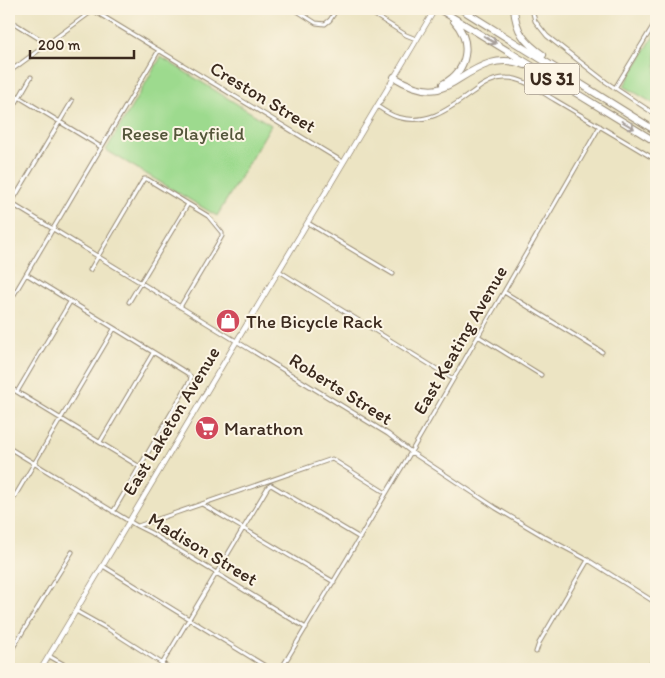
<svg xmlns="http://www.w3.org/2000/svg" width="665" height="678" viewBox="0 0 665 678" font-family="Itim,sans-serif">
<rect width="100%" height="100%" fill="#fcf5e5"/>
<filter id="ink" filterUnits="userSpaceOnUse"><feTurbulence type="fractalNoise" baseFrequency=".02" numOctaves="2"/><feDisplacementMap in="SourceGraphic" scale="10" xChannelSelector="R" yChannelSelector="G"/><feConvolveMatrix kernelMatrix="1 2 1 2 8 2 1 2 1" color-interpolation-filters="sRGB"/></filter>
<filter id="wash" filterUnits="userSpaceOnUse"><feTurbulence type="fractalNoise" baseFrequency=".0096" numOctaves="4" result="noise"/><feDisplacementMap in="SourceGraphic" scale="20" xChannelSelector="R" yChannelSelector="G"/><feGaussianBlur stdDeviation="1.12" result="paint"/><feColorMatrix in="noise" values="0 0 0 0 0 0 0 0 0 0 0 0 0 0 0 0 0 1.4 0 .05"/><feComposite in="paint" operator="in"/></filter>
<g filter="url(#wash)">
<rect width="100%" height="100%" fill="#ece4c3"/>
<path fill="#9dda8e" stroke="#6c8256" d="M656,32V105L624,86Z
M161,57L271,125L217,216L106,150Z"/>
</g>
<g filter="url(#ink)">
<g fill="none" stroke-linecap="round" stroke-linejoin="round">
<g stroke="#948770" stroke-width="5">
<path id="minor" d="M91,9L343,162
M294,9L316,23L325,24L330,20L337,9
M365,9L406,35L416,39
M532,9L535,21L547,36L606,82L656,115
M9,20L43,41L46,45
M9,72L95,9
M615,88L656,21
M9,91L101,147
M377,106C383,110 390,115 397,117C428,126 449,109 473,92C483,84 494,77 507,78C524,78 541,92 555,100C589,120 623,140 656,160
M9,115L31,77
M9,202L388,434L411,452L496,508L545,537L588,560L656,603
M9,207L72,101
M308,223L393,274
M90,270L142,182L144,179H147L208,216L222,233V236L218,243L180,307
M279,271L453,379
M26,274L187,373L191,377L190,381L113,512
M504,292L602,352
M129,302L188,204
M9,303L159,50
M478,336L541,375
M9,387L140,467
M17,392L70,302
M100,442L153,353
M9,448L137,526L151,533L306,628
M202,504L334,582
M9,506L114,329
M138,526L332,459L386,493
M103,566L270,669
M76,611L108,629L171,669
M536,652L539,643L588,560
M9,654L72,552
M49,656L72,669
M159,669L268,487L271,485L360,538
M281,669L411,452L600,126
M648,669L656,656"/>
</g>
<g stroke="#948770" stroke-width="6">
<path id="secondary" d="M41,669L435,9"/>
</g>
<g stroke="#948770" stroke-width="8">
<path id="motorway" d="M439,9L656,142
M461,9L656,131
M514,9C516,31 524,42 543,55
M394,77C407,85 422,92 438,89C446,87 453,83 459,79C481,65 499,55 525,65
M443,84C468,71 473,42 454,21"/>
</g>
<use href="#minor" stroke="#fff" stroke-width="3"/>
<use href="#secondary" stroke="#fff" stroke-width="4.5"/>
<use href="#motorway" stroke="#fff" stroke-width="6"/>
</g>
<defs><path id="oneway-shaft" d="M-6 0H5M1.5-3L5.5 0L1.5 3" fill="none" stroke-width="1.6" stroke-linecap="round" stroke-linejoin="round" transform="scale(1.25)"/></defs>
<g stroke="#a79f9a">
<use href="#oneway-shaft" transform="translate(490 40) rotate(32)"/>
<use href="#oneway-shaft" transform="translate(628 125) rotate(31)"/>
</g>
</g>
<defs>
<g id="shop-disc" transform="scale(1.25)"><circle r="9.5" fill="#d1495b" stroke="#fcf5e5"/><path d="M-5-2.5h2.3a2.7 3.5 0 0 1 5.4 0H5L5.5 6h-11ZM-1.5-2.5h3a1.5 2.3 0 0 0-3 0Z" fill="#fff"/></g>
<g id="supermarket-disc" transform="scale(1.25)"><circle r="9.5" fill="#d1495b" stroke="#fcf5e5"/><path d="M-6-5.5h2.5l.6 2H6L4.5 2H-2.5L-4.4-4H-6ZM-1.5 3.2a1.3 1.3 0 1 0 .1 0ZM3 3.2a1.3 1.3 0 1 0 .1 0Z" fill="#fff"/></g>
</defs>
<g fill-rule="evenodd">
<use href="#shop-disc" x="228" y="321"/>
<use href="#supermarket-disc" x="207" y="428"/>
</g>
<g text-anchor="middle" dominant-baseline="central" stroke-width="4" stroke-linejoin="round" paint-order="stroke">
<rect fill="#fcf5e5" stroke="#75675a" stroke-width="1" x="524.5" y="63.5" width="55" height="31" rx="4"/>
<g font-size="18" font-weight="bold" fill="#3b2a1e">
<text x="552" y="79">US 31</text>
</g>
<g font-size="19" fill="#3b2a1e" stroke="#fcf5e5">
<text transform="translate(263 97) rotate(31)">Creston Street</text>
<text transform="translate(460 340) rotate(-60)">East Keating Avenue</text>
<text transform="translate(341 389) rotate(32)">Roberts Street</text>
<text transform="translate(171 421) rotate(-59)">East Laketon Avenue</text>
<text transform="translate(203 549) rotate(31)">Madison Street</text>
</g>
<g font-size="19" fill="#54563a" stroke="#fcf5e5">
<text x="183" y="133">Reese Playfield</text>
</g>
<g font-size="19" fill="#3b2a1e" stroke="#fcf5e5" text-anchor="start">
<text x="246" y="321">The Bicycle Rack</text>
<text x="224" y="428">Marathon</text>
</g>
</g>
<rect width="665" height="678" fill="none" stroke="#fcf5e5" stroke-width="30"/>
<path d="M30 50v8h104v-8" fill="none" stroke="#3b2a1e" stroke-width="2.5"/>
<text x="38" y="50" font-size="15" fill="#3b2a1e" stroke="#fcf5e5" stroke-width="4" paint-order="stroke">200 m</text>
</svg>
